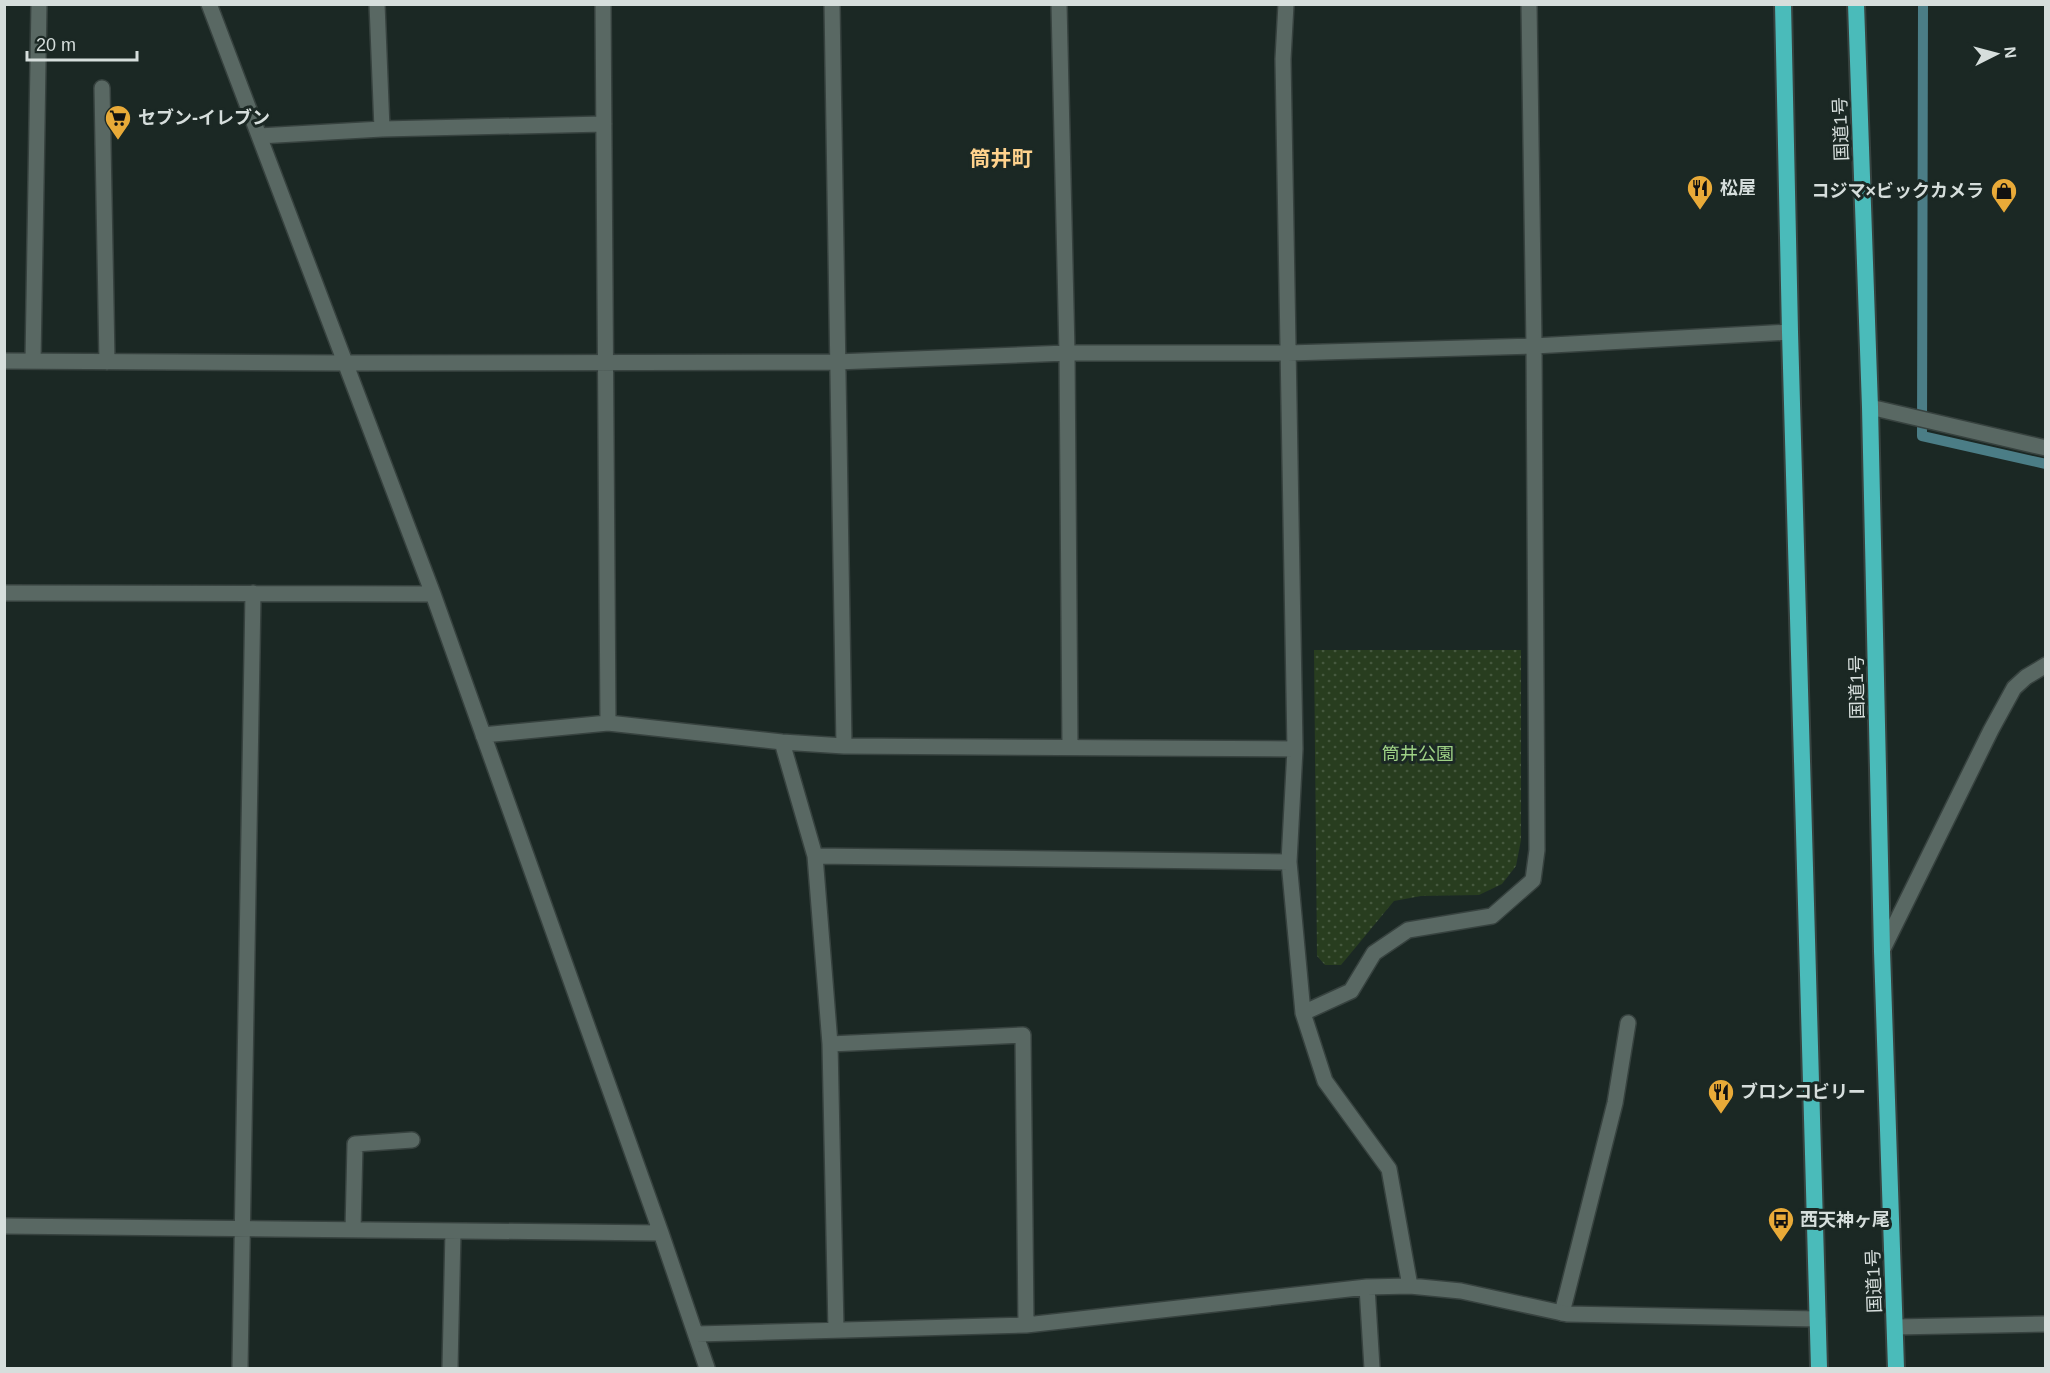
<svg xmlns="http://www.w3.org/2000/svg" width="2050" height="1373" viewBox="0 0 2050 1373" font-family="Arial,'Noto Sans JP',sans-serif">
<defs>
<pattern id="park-dots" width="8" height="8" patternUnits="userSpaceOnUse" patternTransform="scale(1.5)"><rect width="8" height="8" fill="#283d1f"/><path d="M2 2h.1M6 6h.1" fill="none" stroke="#46593f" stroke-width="1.8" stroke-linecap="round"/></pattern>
</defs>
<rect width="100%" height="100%" fill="#1b2824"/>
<path fill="url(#park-dots)" d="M1314,650H1521V840L1516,866L1502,884L1479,895L1421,896L1394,901L1341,965H1325L1317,956Z"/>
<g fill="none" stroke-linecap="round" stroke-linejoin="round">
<path stroke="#4b7d86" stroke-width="10" d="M1923,4L1922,436L2046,464"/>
<g stroke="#37423f" stroke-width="18">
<path id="service" d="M1562,1313L1615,1103L1628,1023"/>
</g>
<g stroke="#37423f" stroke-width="18">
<path id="minor" d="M209,4L433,594L661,1233L707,1368
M377,4L382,129
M603,4L608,723
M832,4L844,746
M1059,4L1067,353L1070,746
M1286,4L1283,59L1295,749L1289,862L1303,1013L1325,1081L1389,1169L1410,1286
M102,88L107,362
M259,136L382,129L604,124
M4,361L346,363L836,362L1067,353H1288L1534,346L1790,332
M33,361L39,4
M1870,407L2046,448
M4,593L433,594
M483,735L608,723L782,742L844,746L1295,749
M782,742L815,856L1289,862
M815,856L830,1044L836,1330
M1882,951L1991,730L2014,688L2026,677L2046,665
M1303,1013L1351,991L1374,953L1408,930L1492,916L1533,880L1537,850L1534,346L1529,4
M830,1044L1023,1035L1026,1325
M4,1226L661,1233
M353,1230L355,1144L412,1140
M1367,1287L1372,1368
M1895,1327L2046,1324
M696,1334L1026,1325L1367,1287L1410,1286L1461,1291L1567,1314L1818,1319
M240,1368L253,593
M450,1368L453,1231"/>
</g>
<g stroke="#37423f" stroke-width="20">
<path id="trunk" d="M1783,4L1790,332L1819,1368
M1856,4L1870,407L1882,951L1896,1368"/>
</g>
<use href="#service" stroke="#596863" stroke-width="15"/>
<use href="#minor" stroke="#596863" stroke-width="15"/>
<use href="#trunk" stroke="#4abbba" stroke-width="16"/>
</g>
<defs>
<g id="supermarket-pin" transform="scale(1.35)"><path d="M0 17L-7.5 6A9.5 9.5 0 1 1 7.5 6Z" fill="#e9aa38" stroke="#1b2824"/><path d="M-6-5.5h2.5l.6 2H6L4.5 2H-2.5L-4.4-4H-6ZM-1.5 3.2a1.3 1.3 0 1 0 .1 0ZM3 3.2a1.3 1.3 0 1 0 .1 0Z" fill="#111"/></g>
<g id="restaurant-pin" transform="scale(1.35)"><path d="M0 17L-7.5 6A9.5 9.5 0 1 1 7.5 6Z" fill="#e9aa38" stroke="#1b2824"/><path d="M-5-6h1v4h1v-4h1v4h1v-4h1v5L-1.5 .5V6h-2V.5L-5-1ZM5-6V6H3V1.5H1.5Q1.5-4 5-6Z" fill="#111"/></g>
<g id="shop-pin" transform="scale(1.35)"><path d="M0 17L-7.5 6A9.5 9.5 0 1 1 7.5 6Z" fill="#e9aa38" stroke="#1b2824"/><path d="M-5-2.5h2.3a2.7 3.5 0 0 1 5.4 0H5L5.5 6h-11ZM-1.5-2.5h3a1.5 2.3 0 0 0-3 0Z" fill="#111"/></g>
<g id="bus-pin" transform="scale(1.35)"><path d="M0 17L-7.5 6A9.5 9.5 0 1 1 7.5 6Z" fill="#e9aa38" stroke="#1b2824"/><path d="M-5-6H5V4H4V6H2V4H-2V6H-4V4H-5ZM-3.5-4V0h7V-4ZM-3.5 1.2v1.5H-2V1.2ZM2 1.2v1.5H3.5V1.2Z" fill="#111"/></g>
</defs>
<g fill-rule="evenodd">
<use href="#supermarket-pin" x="118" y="118"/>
<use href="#restaurant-pin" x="1700" y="188"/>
<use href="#shop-pin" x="2004" y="191"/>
<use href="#restaurant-pin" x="1721" y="1092"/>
<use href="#bus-pin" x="1781" y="1220"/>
</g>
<g text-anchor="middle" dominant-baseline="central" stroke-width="6" stroke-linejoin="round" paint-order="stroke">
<g font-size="18" font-weight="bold" fill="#d6dedc" stroke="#1b2824" text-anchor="start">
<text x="138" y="118">セブン-イレブン</text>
<text x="1720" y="188">松屋</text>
<text x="1984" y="191" text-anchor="end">コジマ×ビックカメラ</text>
<text x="1740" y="1092">ブロンコビリー</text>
<text x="1800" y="1220">西天神ヶ尾</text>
</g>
<g font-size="18" fill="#d6dedc" stroke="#1b2824">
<text transform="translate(1841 129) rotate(-92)">国道1号</text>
<text transform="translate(1857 687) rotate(-91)">国道1号</text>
<text transform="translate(1874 1281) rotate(-92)">国道1号</text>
</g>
<g font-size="18" fill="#9ed186" stroke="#1b2824">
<text x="1418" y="754">筒井公園</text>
</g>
<g font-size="21" font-weight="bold" fill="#ffd28d" stroke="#1b2824">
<text x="1001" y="158">筒井町</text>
</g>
</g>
<rect width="2050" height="1373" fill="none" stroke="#d6dedc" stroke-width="12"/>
<g transform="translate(1996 54) rotate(84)" stroke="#1b2824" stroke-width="4.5" paint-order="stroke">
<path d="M0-4.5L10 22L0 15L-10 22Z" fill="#d6dedc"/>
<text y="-9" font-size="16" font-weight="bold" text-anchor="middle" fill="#d6dedc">N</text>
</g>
<path d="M27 51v9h110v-9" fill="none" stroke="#d6dedc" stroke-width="3"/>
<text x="36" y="51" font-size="18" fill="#d6dedc" stroke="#1b2824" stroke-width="4.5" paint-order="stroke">20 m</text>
</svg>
